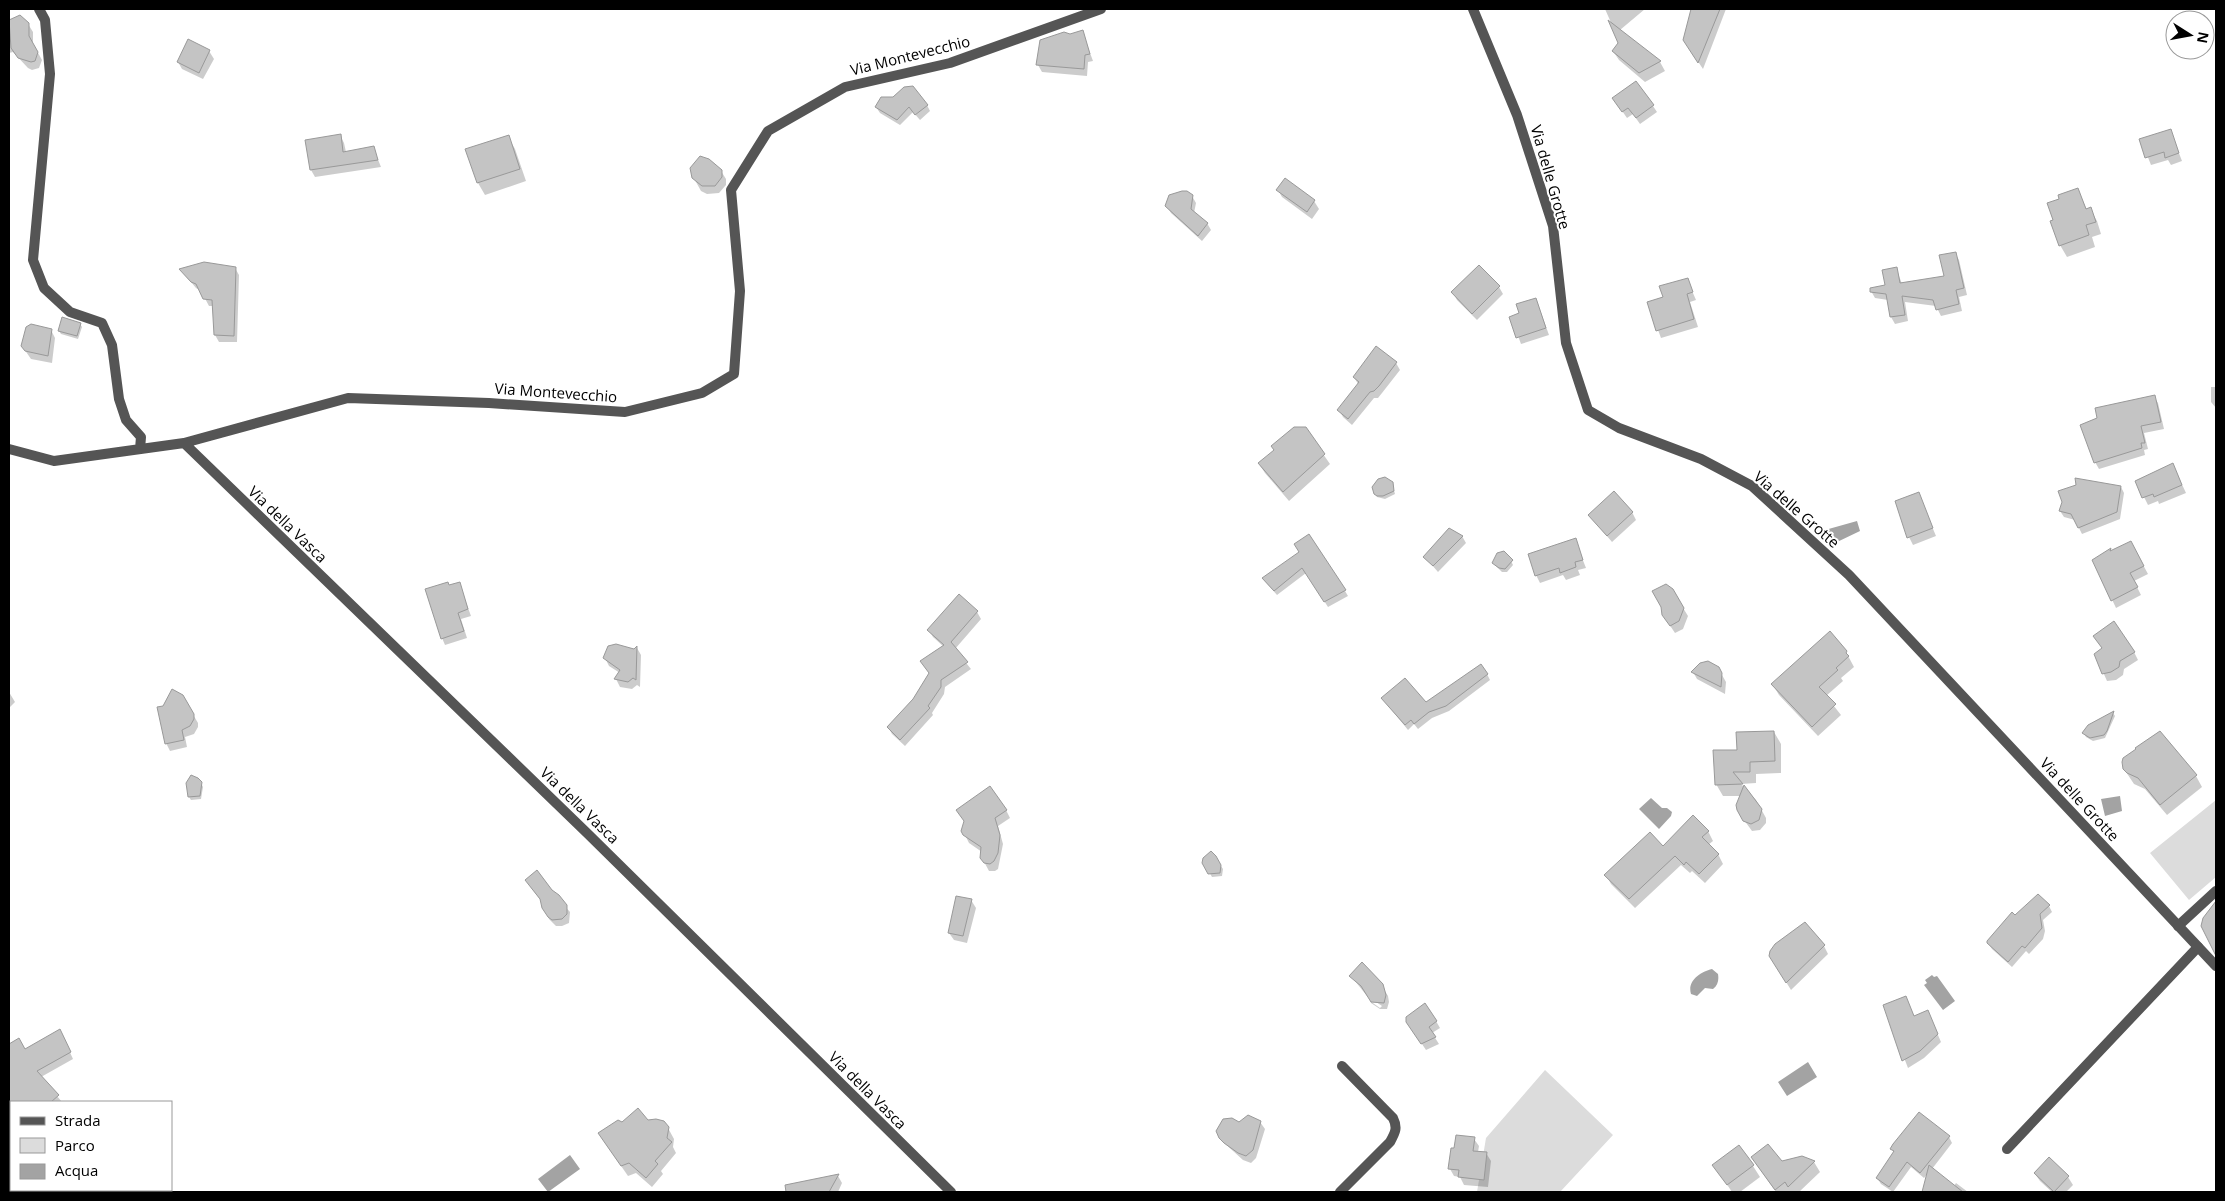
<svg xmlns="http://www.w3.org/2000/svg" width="2225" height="1201" viewBox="0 0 2225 1201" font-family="'Open Sans',sans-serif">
<rect width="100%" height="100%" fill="#fff"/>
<path fill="#dcdcdc" d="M2216,800V877L2189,900L2150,853Z
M1545,1070L1613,1135L1560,1192H1477L1486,1138Z"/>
<path fill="#a3a3a3" d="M1857,521L1860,531L1835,543L1825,530Z
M2120,796L2122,811L2105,816L2101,799Z
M1651,798L1662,808H1667L1672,812L1671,816L1659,829L1639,809Z
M1712,969L1718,974C1719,980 1718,985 1713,989L1705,988L1697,996L1691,994C1687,981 1700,972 1712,969Z
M1932,975L1934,977L1937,976L1955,1001L1943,1010L1924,985L1927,983L1925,980Z
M1808,1062L1817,1077L1787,1096L1778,1082Z
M570,1155L580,1169L548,1192L538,1179Z"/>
<path fill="#0003" d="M1605,9H1645L1620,30L1660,62L1665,71L1645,82L1619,60L1613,51L1620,43Z
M1697,9H1726L1703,69L1689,48L1690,24Z
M17,17L28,24L33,32V44L42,60L39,68L32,70L28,68L13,52L9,53V21Z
M1082,31L1093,61L1088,62L1087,76L1042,72L1038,65L1070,35Z
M209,51L214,59L203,79L182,69L178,62Z
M927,105L930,111L920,120L913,112L900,125L880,113L876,107Z
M1618,105L1653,106L1657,112L1640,124L1633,114L1627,118Z
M2170,130L2182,161L2171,165L2168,160L2151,165L2141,140Z
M340,135L344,143L346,152L373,147L381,167L315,177L311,170Z
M508,137L515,149L526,181L485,195L478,183L467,150Z
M721,171L726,179V185L719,193L707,194L701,191L691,173Z
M1285,180L1314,201L1319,209L1312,219L1282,197L1278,190Z
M2078,190L2087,210L2090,209L2097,221L2101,234L2092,237L2095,247L2067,257L2060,245L2054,221Z
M1192,196L1196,203L1194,213L1207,223L1211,230L1202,241L1171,213L1167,206Z
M1955,253L1959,260L1967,295L1959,297L1962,311L1941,316L1936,306L1905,302L1908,321L1895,324L1891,317L1888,300L1875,298L1871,291L1886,286L1896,268L1902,284L1946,277Z
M235,268L239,275L237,342H219L215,335L213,306H209L201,291L196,288L181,270Z
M1687,279L1696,300L1690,302L1698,327L1661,338L1648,303L1664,298Z
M1499,287L1503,294L1477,320L1457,300L1453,292Z
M1536,299L1549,335L1521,344L1511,317L1521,314Z
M80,324L82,327L78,339L61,334L59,331Z
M51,330L55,338L52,363L31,359L22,346Z
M1396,363L1400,370L1382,393L1378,398H1374L1352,425L1343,417L1339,410L1358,384L1354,377Z
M2211,387H2216V408L2211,402Z
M2154,397L2158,403L2164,429L2144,433L2148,449L2144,450L2145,455L2099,469L2095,462Z
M1305,428L1330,464L1289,501L1265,473L1259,464Z
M2173,465L2186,493L2159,504L2158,501L2148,505L2136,481Z
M1392,483L1395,494L1385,499L1377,497L1375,493Z
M2121,487L2124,493L2120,519L2082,534L2075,520L2064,517L2060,511Z
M1918,493L1936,536L1913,545L1909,537Z
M1632,512L1636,520L1612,542L1589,515Z
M1450,529L1462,536L1466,543L1438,572L1425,557Z
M1575,540L1586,568L1578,570L1580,575L1566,580L1563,575L1540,583L1536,575Z
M2111,549L2112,552L2135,550L2148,574L2134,581L2141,595L2116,608L2094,561Z
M1302,558L1345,591L1348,596L1328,607L1306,573L1277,595L1263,579Z
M1511,561L1513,565L1507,572H1502L1493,563Z
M459,583L471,616L461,619L467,638L445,645L442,638L449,586Z
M1672,590L1688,616L1683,629L1675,633L1663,615Z
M960,596L977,612L981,619L955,649L971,669L945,687L944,694L932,713L933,715L905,746L892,734L888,727L914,700L930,674L944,647L933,637L929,630Z
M637,648L641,655L640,687L637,685L632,689L620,687L616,679L620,673L609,666L605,658L635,651Z
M1846,652L1854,667L1841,678L1843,681L1826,696L1841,715L1818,736L1779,695L1773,685Z
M2134,652L2138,660L2124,669L2123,675L2116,680L2107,681L2095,654Z
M1718,668L1726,682L1725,694L1697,679L1693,672Z
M1487,674L1490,680L1449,711L1432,718L1418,729L1414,724L1408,730L1386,703H1426Z
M9,692L15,702L9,708Z
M182,696L198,723V727L194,734L185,737L187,747L170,751L166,743L164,707Z
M2113,713L2115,716L2105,738L2093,741L2086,737L2084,733Z
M1774,732L1781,744V773L1756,774V783L1741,784L1756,800L1766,818V823L1760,830L1752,831L1744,820L1741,796H1723L1716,784L1738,751Z
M2124,769L2196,776L2202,787L2167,815L2145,789L2134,784Z
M201,783L203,787L201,799L191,800L189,797Z
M1006,810L1010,818L998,826L1003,844L998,869L995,871H989L982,858V852L969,843L965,835Z
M1708,831L1713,841L1708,845L1718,854L1723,864L1705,883L1692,871L1690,873L1681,865L1635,908L1611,884L1606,875L1663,848Z
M1215,857L1223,869L1222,876L1212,877L1204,863Z
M530,886L551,891L570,912L569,923L562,926H556L549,919L542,902Z
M971,900L976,908L967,943L954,940L949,933Z
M2049,906L2052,912L2043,920L2045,931L2043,939L2029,954L2026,951L2012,967L1992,949L1988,943Z
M1824,946L1828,954L1791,990L1775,964Z
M1362,963L1376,977L1388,996L1389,1002L1387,1009H1380L1371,1003L1370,1001L1380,1008L1382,1006L1367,996L1351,976Z
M1906,998L1914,1017L1931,1019L1941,1042L1924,1058L1908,1068L1884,1006Z
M1436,1021L1440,1028L1432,1033L1439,1044L1426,1050L1412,1029Z
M63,1037L73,1059L41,1077L62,1102H12L9,1096V1052L23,1049L25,1051Z
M1223,1120L1239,1123L1260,1122L1265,1129L1256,1158L1251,1163L1243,1160L1222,1141L1217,1133Z
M648,1122L668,1128L674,1139L673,1147L676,1153L661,1171L663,1174L652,1187L636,1173L628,1176L606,1144L622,1123Z
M1949,1137L1952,1143L1932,1169L1954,1186L1956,1183L1968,1192H1924L1928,1173L1924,1178L1911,1167L1893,1192L1881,1184L1877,1178L1894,1153L1892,1149Z
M1474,1139L1479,1146L1478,1152L1486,1153L1491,1161L1488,1187L1464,1185L1460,1177L1454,1176L1450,1169Z
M1752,1158L1781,1162H1814L1820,1172L1799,1192H1776Z
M2049,1159L2068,1177L2073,1185L2066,1192H2052L2040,1181L2035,1174Z
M1714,1165L1753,1166L1760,1177L1740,1192H1732Z
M838,1176L842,1183L838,1192H810L817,1180Z
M36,1190H70L73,1192H33Z"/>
<path fill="#c4c4c4" stroke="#999" d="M1691,9H1720L1698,63L1683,40Z
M20,15L29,23V36L38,52L35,61L31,62L18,58L11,48L9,20Z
M1608,20L1661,61L1639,73L1612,51L1618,43Z
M1083,30L1090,54L1085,55L1084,69L1036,65L1040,40L1064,32L1070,34Z
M188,39L210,50L199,73L177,62Z
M1636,81L1654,105L1636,118L1628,108L1622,112L1612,98Z
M913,86L928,105L915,115L909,107L897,120L875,107L881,97H893L904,87Z
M2171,129L2179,153L2165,158L2164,152L2145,158L2139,139Z
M341,134L343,152L374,146L378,160L310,170L305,140Z
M509,135L520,169L477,183L465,149Z
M700,156L709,159L722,170V177L715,186H702L692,178L690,168Z
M1285,178L1315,200L1307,212L1276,190Z
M2078,188L2086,209L2091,207L2096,222L2086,225L2089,235L2059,246L2050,221L2053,220L2047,203L2059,199L2058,195Z
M1182,191H1187L1193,195L1191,209L1208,223L1198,236L1165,206L1169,195Z
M1956,252L1964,288L1956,290L1959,304L1936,310L1933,300L1902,296L1905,315L1890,317L1886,294L1870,292V288L1885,285L1882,270L1897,267L1900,283L1944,276L1939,255Z
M204,262L236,267L234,336L214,335L212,300L203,299L196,284L191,282L179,269Z
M1479,265L1500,286L1472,314L1451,292Z
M1688,278L1693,292L1687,294L1694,319L1656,331L1647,302L1663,297L1659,286Z
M1536,298L1546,328L1516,338L1509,317L1519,313L1516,304Z
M62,317L81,323L77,336L58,331Z
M31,324L52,329L48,356L25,351L21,346L26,327Z
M1376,346L1397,362L1379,386L1374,391L1370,392L1348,419L1337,410L1359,382L1353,377Z
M2155,395L2161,422L2141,426L2145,443H2141L2142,448L2094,463L2080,425L2097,418L2095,408Z
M1294,427H1306L1325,454L1283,492L1258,463L1274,450L1271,446Z
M2173,463L2182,485L2154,497L2153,494L2142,498L2135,481Z
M1385,477L1393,482L1394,491L1383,496H1377L1374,494L1372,487L1378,479Z
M2075,478L2121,486L2117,512L2078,528L2071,514L2059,511L2062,502L2058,491L2076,485Z
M1614,491L1633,512L1607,536L1588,515Z
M1919,492L1933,528L1907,538L1895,501Z
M1449,528L1463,536L1433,566L1423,557Z
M1309,534L1346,590L1324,602L1302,568L1274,591L1262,578L1299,552L1294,544Z
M1576,538L1583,560L1575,562L1576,567L1560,573L1559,568L1535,576L1528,554Z
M2131,541L2144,566L2130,573L2138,587L2111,601L2092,560L2111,548L2110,551Z
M1504,551L1513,560L1505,569L1499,568L1492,563L1497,553Z
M448,582L449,585L460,582L468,609L458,613L464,631L441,639L425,589Z
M1666,584L1673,589L1684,608L1679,621L1670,626L1662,615L1661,607L1652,591Z
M959,594L978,611L951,642L968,662L941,680V687L928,706L930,708L900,740L887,727L913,699L929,673L920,661L944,645L927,630Z
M2114,621L2135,652L2120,661L2119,667L2111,672L2102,674L2094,654L2102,648L2093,636Z
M1830,631L1847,651L1846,653L1849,656L1836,668L1838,670L1819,687L1836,704L1812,727L1771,684Z
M616,644L634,649L637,646L636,680L633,678L628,682L614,679L620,670L603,658L608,646Z
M1708,661L1719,667L1722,673L1721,687L1691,672L1700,663Z
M1481,664L1488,674L1446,706L1429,712L1414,724L1411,720L1405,725L1381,698L1405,678L1426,702Z
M172,689L183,695L194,714V719L190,726L182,730L184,740L165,744L157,707L163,706Z
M2114,711L2107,731L2104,735L2090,738L2082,733L2088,725Z
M1774,731L1775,761L1750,762V772H1733L1743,784L1715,785L1713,750H1737L1736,732Z
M2160,731L2197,775L2160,805L2138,778L2127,773L2123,769L2122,762L2123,758L2136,749L2135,748Z
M191,775L198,778L202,782L200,796L188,797L186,783Z
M1744,785L1762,809L1759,820L1751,824L1743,821L1737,810L1736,805Z
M990,786L1007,810L995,818L1000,835L998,853L994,861L990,864L984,863L980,858L981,847L963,835L961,831L964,821L956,810Z
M1693,815L1709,831L1702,837L1719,854L1699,874L1686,862L1684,865L1675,856L1629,899L1604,875L1650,832L1663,846Z
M1211,851L1216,856L1221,865L1220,873L1208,874L1202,863L1203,858Z
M537,870L552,890L559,895L567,905V914L562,919L552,920L548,917L542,908L540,899L525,880Z
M2038,894L2050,905L2040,914L2042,928L2025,948L2022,946L2008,962L1987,943V941L2012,912L2015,915Z
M956,896L972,899L963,936L948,933Z
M2216,901V956L2201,926L2203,918Z
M1805,922L1825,945L1786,983L1769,956L1770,951L1775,944Z
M1362,962L1383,984L1386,995L1384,1003L1371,1002L1361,986L1349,976Z
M1906,996L1914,1016L1928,1010L1938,1034L1920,1051L1902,1061L1883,1005Z
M1425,1003L1437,1021L1429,1027L1436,1037L1421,1044L1406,1022V1017Z
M60,1029L71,1052L37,1071L59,1095L51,1102H9V1044L19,1038L25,1049Z
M638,1108L648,1120L656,1119L664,1121L669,1127L667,1138L672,1142L655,1161L658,1164L646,1178L629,1163L621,1166L598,1133L618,1120L622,1122Z
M1919,1112L1950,1136L1920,1173L1907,1162L1889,1187L1876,1178L1894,1151L1890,1149L1893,1144Z
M1248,1115L1261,1121L1253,1150L1246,1156L1238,1153L1224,1143L1219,1138L1216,1131L1223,1119L1232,1118L1239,1122Z
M1456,1135L1475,1137L1473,1151L1487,1152L1484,1180L1458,1177L1459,1170L1448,1169L1451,1148H1454Z
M1768,1144L1782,1161L1802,1156L1815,1161L1788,1187L1785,1182L1775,1190L1751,1157Z
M1739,1145L1754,1165L1727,1185L1712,1165Z
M2049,1157L2069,1176L2054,1192L2034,1173Z
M1929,1165L1963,1192H1922Z
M839,1174L829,1192H786L785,1185Z"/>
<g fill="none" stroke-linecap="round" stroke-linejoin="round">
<path stroke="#555" stroke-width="10" d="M2178,926L2216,891
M2007,1149L2198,947"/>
<path stroke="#555" stroke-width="10" d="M39,9L45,20L50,74L33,260L44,288L70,312L102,323L112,345L119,399L126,420L141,437L140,449
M1473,9L1517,115L1553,226L1566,343L1588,410L1619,428L1701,459L1752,486L1849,575L2216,966
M184,443L587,833L951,1192
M9,449L54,461L184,443L348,398L489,403L625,412L702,393L734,374L740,291L731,190L768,131L845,87L950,63L1101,9
M1340,1192L1390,1142C1395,1133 1398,1128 1393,1118L1342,1066"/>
</g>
<g text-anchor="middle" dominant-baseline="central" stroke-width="4" stroke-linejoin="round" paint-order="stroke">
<g font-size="15" fill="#000" stroke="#fff">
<text transform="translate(910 55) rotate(-14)">Via Montevecchio</text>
<text transform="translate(1551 177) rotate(74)">Via delle Grotte</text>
<text transform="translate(556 392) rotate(4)">Via Montevecchio</text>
<text transform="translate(1797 509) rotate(41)">Via delle Grotte</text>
<text transform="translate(288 524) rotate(44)">Via della Vasca</text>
<text transform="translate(2080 799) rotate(47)">Via delle Grotte</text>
<text transform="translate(580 805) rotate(44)">Via della Vasca</text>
<text transform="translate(868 1090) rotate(45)">Via della Vasca</text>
</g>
</g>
<rect width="2225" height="1201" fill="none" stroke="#000000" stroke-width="20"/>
<rect x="10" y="1101" width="162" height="90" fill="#ffffff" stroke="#999999"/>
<rect x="20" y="1117" width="25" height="8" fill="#555555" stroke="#999999"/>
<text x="55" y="1126" font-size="15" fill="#000000">Strada</text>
<rect x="20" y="1138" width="25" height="15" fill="#dcdcdc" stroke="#999999"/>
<text x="55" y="1151" font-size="15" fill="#000000">Parco</text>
<rect x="20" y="1164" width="25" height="15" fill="#a3a3a3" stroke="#999999"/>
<text x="55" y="1176" font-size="15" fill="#000000">Acqua</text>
<g transform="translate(2190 35) rotate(101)"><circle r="24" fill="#ffffff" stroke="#999999"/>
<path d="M0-4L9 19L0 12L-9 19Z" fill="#000000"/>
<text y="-8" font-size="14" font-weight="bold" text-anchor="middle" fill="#000000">N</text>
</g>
</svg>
